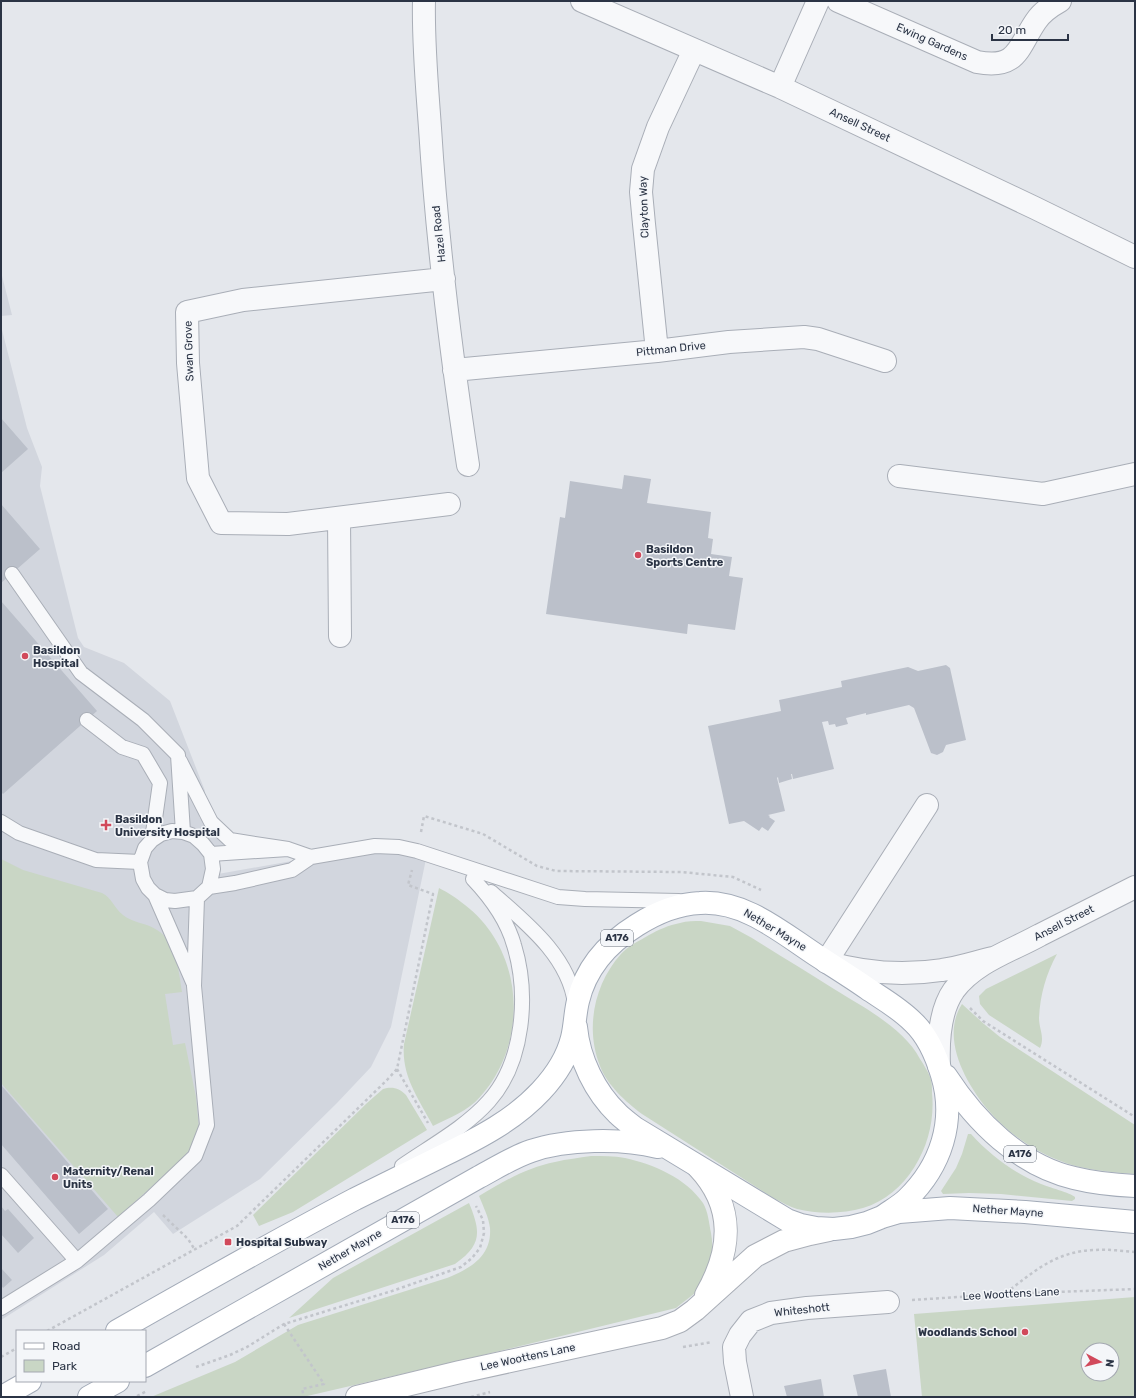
<svg xmlns="http://www.w3.org/2000/svg" width="1136" height="1398" viewBox="0 0 1136 1398" font-family="Rubik,sans-serif">
<rect width="100%" height="100%" fill="#e4e7ec"/>
<path fill="#d2d6de" d="M1,272L12,315L1,316Z
M1,326L27,428L42,467L40,486L78,638L84,647L124,663L170,701L205,791L199,817L225,833L218,874L292,861L377,851H391L426,859L391,1027L371,1067L337,1103L260,1179L173,1234L154,1212L104,1255L1,1320Z"/>
<path fill="#c9d6c5" fill-rule="evenodd" d="M1,859L23,870L102,893C112,898 114,908 123,915C133,923 147,923 157,930C176,941 179,972 182,992L165,994L173,1045L185,1043L196,1097L199,1128L192,1147L178,1163L118,1217L1,1083Z
M439,888C449,893 456,898 465,905C524,950 530,1042 480,1097C468,1111 449,1118 433,1126C419,1099 401,1076 404,1044Z
M701,921L730,926L752,938C779,955 807,972 834,989C863,1007 904,1028 920,1059C924,1065 929,1073 931,1080C932,1084 932,1089 932,1093C937,1139 911,1193 863,1208C843,1214 817,1214 797,1209C790,1207 782,1202 775,1199L642,1114C626,1102 607,1085 600,1066C585,1029 594,984 621,954C628,946 639,941 649,935C658,930 669,925 680,923C687,921 694,921 701,921Z
M1057,954C1046,974 1040,995 1039,1018C1039,1029 1045,1037 1040,1048L989,1015L980,1004L979,996L986,989Z
M962,1004L984,1024L1000,1037L1135,1125V1174C1109,1172 1082,1170 1058,1160C1032,1150 1007,1132 989,1111C966,1084 940,1038 962,1004Z
M387,1088C395,1087 400,1089 406,1095L427,1130L293,1212L259,1226L253,1215L367,1103L383,1089Z
M968,1134H971C991,1156 1014,1173 1041,1184C1048,1187 1071,1193 1075,1197V1199L1072,1201L1001,1194L969,1193L943,1194L941,1191L956,1168L962,1154Z
M591,1156C603,1156 614,1156 625,1158C653,1164 686,1178 703,1203C708,1211 709,1223 711,1233C715,1253 709,1277 695,1293C689,1298 682,1303 676,1308L475,1357L303,1397H151L235,1362L298,1325L447,1278C469,1269 492,1257 490,1228C489,1218 483,1206 479,1196C502,1182 528,1167 555,1162C567,1159 579,1158 591,1156Z
M469,1203C481,1232 482,1245 455,1264L289,1318L333,1278Z
M1135,1297V1397H922L914,1314ZM1088,1350H1112V1374H1088Z"/>
<path fill="#bbc0ca" d="M1,418L28,449L1,473Z
M624,475L651,479L647,503L711,512L708,538L713,539L711,554L732,557L729,576L743,578L735,630L688,624L687,634L546,614L560,517L565,518L570,481L622,489Z
M1,504L40,549L1,583Z
M1,601L97,711L3,794L1,792Z
M946,665L950,668L966,740L946,745L943,752L937,755L931,753L914,708L909,705L866,715V713L846,718L848,724L836,727L835,724L829,725L828,721L822,722L834,769L793,779L792,774H791L792,779L779,783L778,777L777,778L785,811L768,815L770,816L769,817L775,821L768,831L762,827L759,831L744,821L729,824L708,726L781,711L779,700L842,687L841,681L908,667L918,671Z
M1,1085L108,1209L79,1234L1,1144Z
M1,1206L5,1211L8,1209L34,1238L18,1253L1,1234Z
M1,1268L12,1280L3,1288L1,1285Z
M886,1369L891,1397H858L853,1375Z
M821,1379L824,1397H787L784,1386Z"/>
<g fill="none" stroke-linecap="round" stroke-linejoin="round">
<g stroke="#a9aeb7" stroke-width="16">
<path id="lane" d="M12,574L81,673L143,720L178,755L183,832
M87,720L122,747L143,754L160,783L152,840
M180,761L211,822L230,840L288,849
M1,822L19,833L96,860L140,862
M211,854L288,849L311,857
M209,887L213,869L211,854L203,844L194,836L183,832L172,831L161,834L152,840L145,848L140,862L143,879L148,888L155,895L165,900L175,901L197,898L209,887L235,883L292,870L311,857L375,846L399,847L417,851L558,897L585,899L679,901
M491,892C525,922 569,956 575,1004
M155,895L193,982
M402,1166C431,1146 466,1127 489,1101C524,1062 529,994 514,945C507,920 491,898 473,879
M1,1175L77,1261
M1,1308L77,1261L149,1200L195,1156L207,1125L194,986L197,898"/>
</g>
<g stroke="#a9aeb7" stroke-width="24">
<path id="street" d="M424,1C423,43 427,86 430,128C437,241 451,353 468,465
M582,1L780,87L1035,208L1135,257
M838,1L977,62C1018,70 1018,47 1036,21C1042,12 1051,6 1060,1
M780,87L818,1
M444,279L243,300L187,312L188,363L198,478L221,523L288,524L449,504
M657,351L644,224L641,192L643,169L658,127L694,50
M454,370L657,351L729,342L804,337L818,339L885,361
M899,476L1043,494L1135,474
M339,518L340,636
M927,805L826,962C864,973 903,976 942,970C959,968 976,962 993,958
M939,1066C938,1042 939,1011 954,990C975,962 1011,951 1040,935C1072,919 1103,903 1135,887
M742,1397L735,1362L734,1347L740,1335L751,1321L771,1313L807,1308L888,1302"/>
</g>
<g stroke="#a9aeb7" stroke-width="24">
<path id="secondary" d="M698,1167C735,1206 732,1250 706,1295
M357,1397L460,1372L662,1328L680,1321L695,1310L755,1256L784,1241L810,1234L829,1230"/>
</g>
<g stroke="#a3abb8" stroke-width="24">
<path id="primary" d="M576,1027C579,1059 595,1092 618,1114C623,1119 629,1123 635,1128L787,1220L801,1225L816,1228L834,1229L851,1227L867,1223L882,1217L899,1212L950,1208L1025,1212L1135,1222
M946,1076C976,1122 1019,1165 1074,1178C1094,1183 1114,1185 1135,1186
M117,1331C196,1286 275,1241 355,1199C385,1184 414,1170 444,1155C479,1138 514,1120 541,1091C555,1076 567,1058 572,1038C575,1026 575,1013 578,1001C586,967 608,943 637,925C656,913 677,904 700,903C744,900 781,932 816,955C833,966 851,977 868,989C883,999 899,1008 913,1022C928,1036 936,1055 942,1075C956,1121 941,1166 907,1199C900,1206 890,1211 882,1217
M145,1366L479,1177C496,1168 513,1157 531,1151C566,1139 622,1138 658,1147
M2,1397L30,1381
M89,1397L118,1381"/>
</g>
<path stroke="#c2c5cb" stroke-width="2.5" stroke-dasharray="3 3" stroke-linecap="butt" d="M421,832L424,816L483,834L537,866L556,871L681,872L733,877L761,890
M970,1008L983,1021L1135,1117
M397,1069L428,1123
M163,1215L188,1239L195,1250
M1006,1293C1034,1271 1057,1251 1095,1250C1108,1249 1122,1251 1135,1252
M912,1300L1005,1294L1135,1289
M284,1324L324,1384L302,1389L304,1397
M47,1331L237,1226L387,1080L397,1069L433,894L408,885L412,870
M683,1347L712,1342
M1,1357L17,1348
M196,1367L230,1355L247,1347L284,1324L392,1291L461,1267L472,1258L480,1248L484,1233L483,1220L476,1206
M137,1396L147,1391
M471,1397L490,1392"/>
<use href="#lane" stroke="#f7f8fa" stroke-width="14"/>
<use href="#street" stroke="#f7f8fa" stroke-width="22"/>
<use href="#secondary" stroke="#fff" stroke-width="22"/>
<use href="#primary" stroke="#fff" stroke-width="22"/>
</g>
<g fill="#d1495b" stroke="#f4f6f9" stroke-width="1.5">
<circle cx="638" cy="555" r="4"/>
<circle cx="25" cy="656" r="4"/>
<path d="M104 819h4v4h4v4h-4v4h-4v-4h-4v-4h4z"/>
<circle cx="55" cy="1177" r="4"/>
<rect x="224" y="1238" width="8" height="8" rx="2"/>
<circle cx="1025" cy="1332" r="4"/>
</g>
<g text-anchor="middle" dominant-baseline="central" stroke-width="3" stroke-linejoin="round" paint-order="stroke">
<g fill="#f4f6f9" stroke="#676e7b" stroke-width="1">
<rect x="601" y="930" width="32" height="16" rx="3"/>
<rect x="1004" y="1146" width="32" height="16" rx="3"/>
<rect x="387" y="1212" width="32" height="16" rx="3"/>
</g>
<g font-size="10" font-weight="bold" fill="#2b3445">
<text x="617" y="938">A176</text>
<text x="1020" y="1154">A176</text>
<text x="403" y="1220">A176</text>
</g>
<g font-size="11" fill="#2b3445" stroke="#f4f6f9">
<text transform="translate(932 42) rotate(24)">Ewing Gardens</text>
<text transform="translate(860 125) rotate(25)">Ansell Street</text>
<text transform="translate(644 207) rotate(-92)">Clayton Way</text>
<text transform="translate(439 234) rotate(-96)">Hazel Road</text>
<text transform="translate(671 349) rotate(-6)">Pittman Drive</text>
<text transform="translate(189 351) rotate(-92)">Swan Grove</text>
<text transform="translate(1064 923) rotate(-27)">Ansell Street</text>
<text transform="translate(775 930) rotate(31)">Nether Mayne</text>
<text transform="translate(1008 1211) rotate(4)">Nether Mayne</text>
<text transform="translate(350 1250) rotate(-30)">Nether Mayne</text>
<text transform="translate(1011 1294) rotate(-3)">Lee Woottens Lane</text>
<text transform="translate(802 1310) rotate(-6)">Whiteshott</text>
<text transform="translate(528 1357) rotate(-12)">Lee Woottens Lane</text>
</g>
<g font-size="11" font-weight="bold" fill="#2b3445" stroke="#f4f6f9" text-anchor="start">
<text x="646" y="549">Basildon<tspan x="646" dy="13">Sports Centre</tspan></text>
<text x="33" y="650">Basildon<tspan x="33" dy="13">Hospital</tspan></text>
<text x="115" y="819">Basildon<tspan x="115" dy="13">University Hospital</tspan></text>
<text x="63" y="1171">Maternity/Renal<tspan x="63" dy="13">Units</tspan></text>
<text x="236" y="1242">Hospital Subway</text>
<text x="1017" y="1332" text-anchor="end">Woodlands School</text>
</g>
</g>
<rect width="1136" height="1398" fill="none" stroke="#2b3445" stroke-width="4"/>
<rect x="16" y="1330" width="130" height="52" fill="#f4f6f9" stroke="#a4a8b1"/>
<rect x="24" y="1343" width="20" height="6" fill="#ffffff" stroke="#a4a8b1"/>
<text x="52" y="1350" font-size="12" fill="#2b3445">Road</text>
<rect x="24" y="1360" width="20" height="12" fill="#c9d6c5" stroke="#a4a8b1"/>
<text x="52" y="1370" font-size="12" fill="#2b3445">Park</text>
<g transform="translate(1100 1362) rotate(97)"><circle r="19" fill="#f4f6f9" stroke="#a4a8b1"/>
<path d="M0-3L7 15L0 10L-7 15Z" fill="#d1495b"/>
<text y="-6" font-size="11" font-weight="bold" text-anchor="middle" fill="#2b3445">N</text>
</g>
<path d="M992 34v6h76v-6" fill="none" stroke="#2b3445" stroke-width="2"/>
<text x="998" y="34" font-size="12" fill="#2b3445" stroke="#f4f6f9" stroke-width="3" paint-order="stroke">20 m</text>
</svg>
